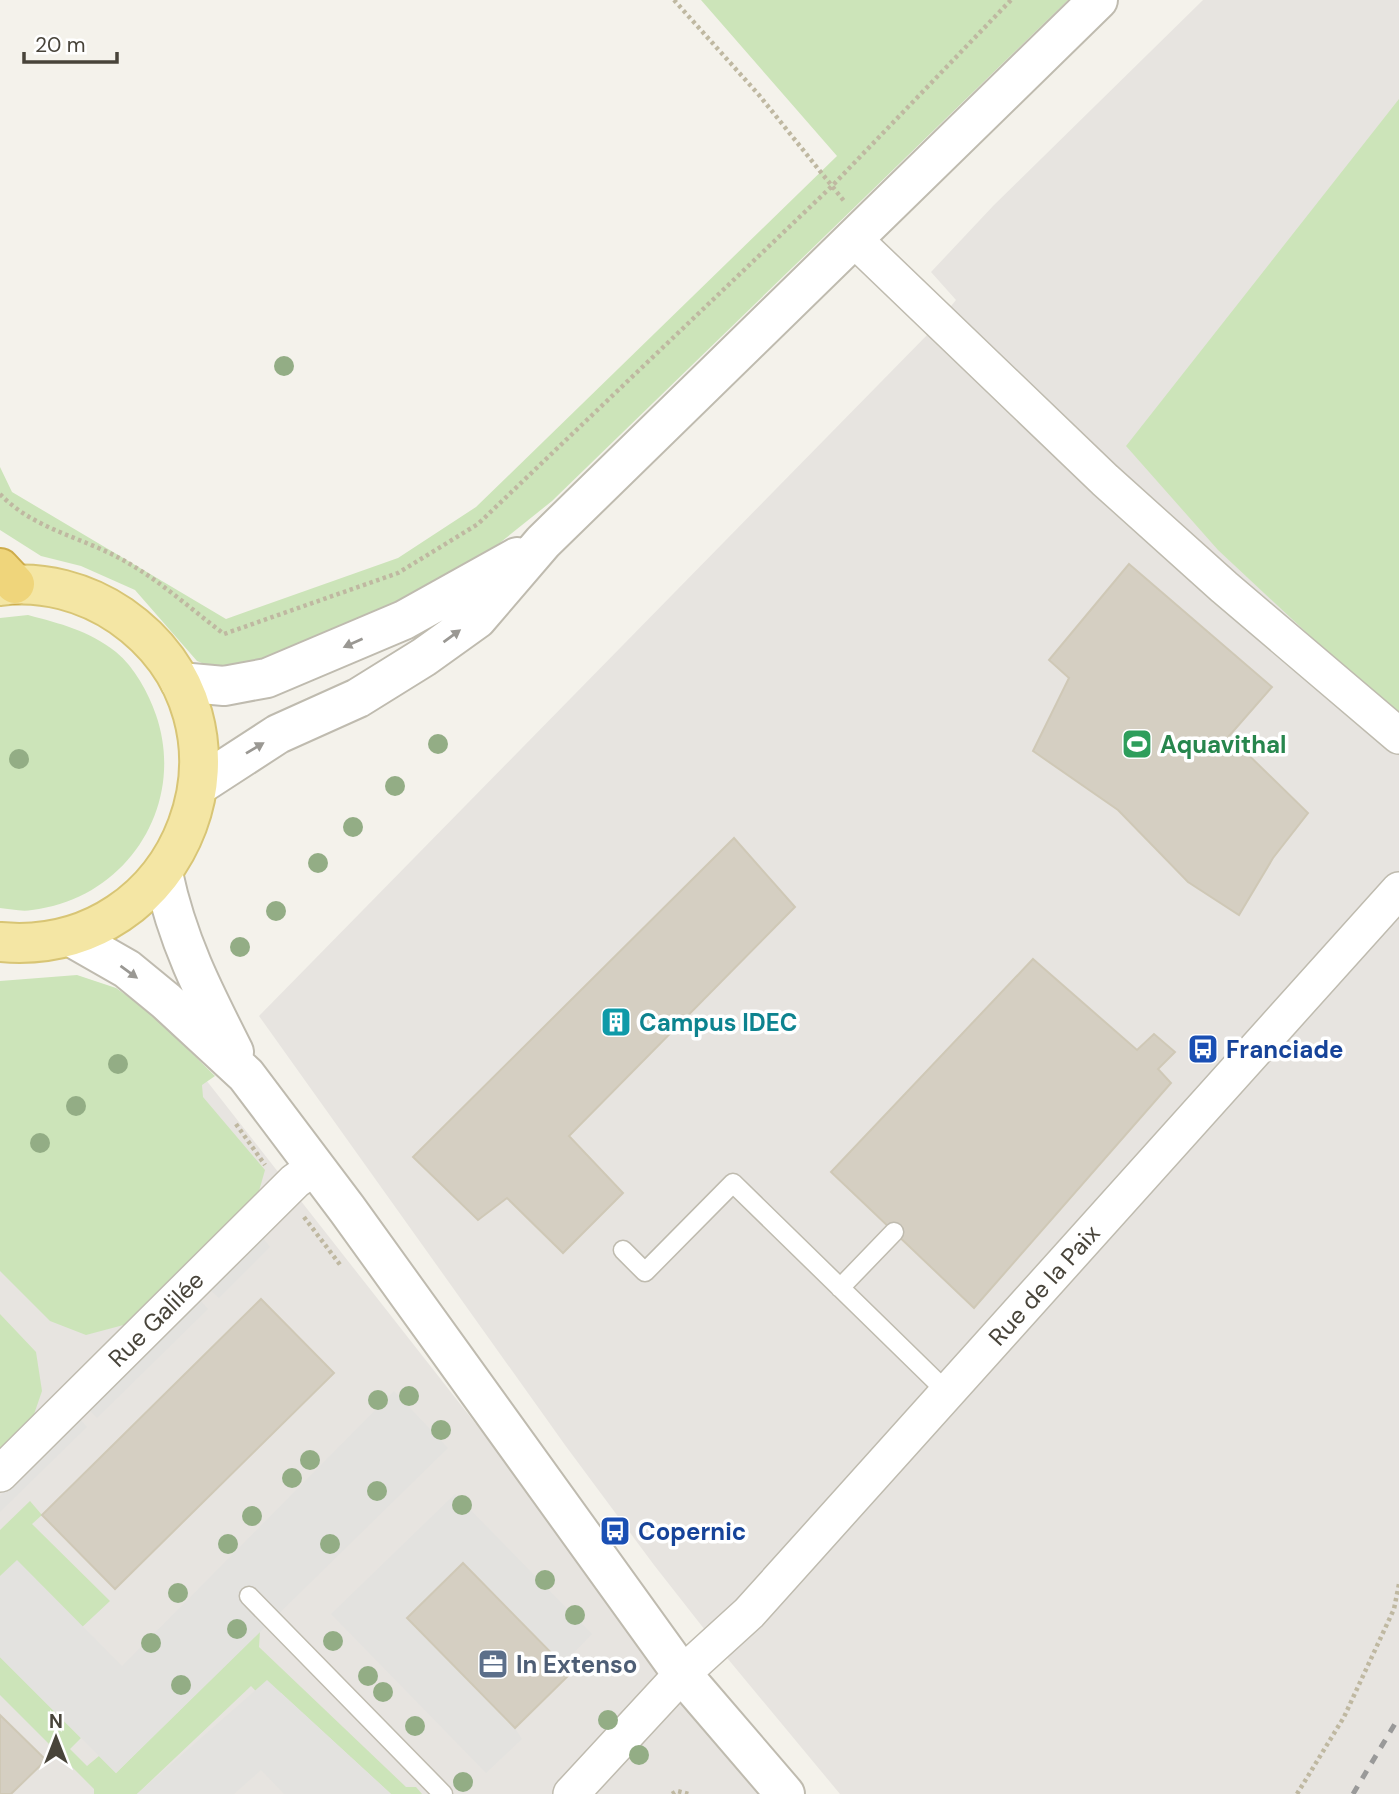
<svg xmlns="http://www.w3.org/2000/svg" width="1399" height="1794" viewBox="0 0 1399 1794" font-family="'DM Sans',sans-serif">
<rect width="100%" height="100%" fill="#f4f2eb"/>
<path fill="#e7e4e0" d="M1203,0H1399V1794H840L723,1653L654,1565L565,1445L259,1016L930,332L956,300L931,272L994,205Z
M199,1071L766,1794H0V1264Z"/>
<path fill="#cce4b9" d="M701,0H1068L552,501L476,562L410,604L234,676L197,661L135,590L81,566L41,556L0,530V467L12,492L226,619L398,558L476,507L837,156Z
M1399,99V719L1218,550L1126,446Z
M28,615C61,624 88,630 116,652C135,668 148,692 156,715C187,805 127,899 32,910C22,912 10,909 0,908V618Z
M77,975L116,988L150,1012L215,1076L202,1085L203,1097L265,1170L259,1191L251,1205L131,1323L86,1335L50,1321L0,1271V981Z
M0,1314L36,1352L42,1391L30,1426L0,1455Z
M30,1501L42,1515L32,1524L110,1601L79,1630L0,1580V1530Z
M260,1631L259,1647L406,1787H416L422,1794H391L281,1693L269,1705L251,1686L137,1794H94V1789L0,1695V1657L81,1738L70,1749L87,1766L99,1756L116,1773Z"/>
<path fill="#e3e2df" d="M263,1238L270,1247L219,1298L210,1290Z
M200,1300L208,1309L97,1418L88,1409Z
M394,1391L448,1448L116,1773L0,1657V1576L17,1560L122,1666Z
M79,1418L87,1427L0,1512V1496Z
M455,1494L592,1634L563,1664L463,1563L407,1618L515,1728L522,1739L486,1773L331,1614Z
M267,1680L391,1794H284L261,1770L234,1794H137Z"/>
<path fill="#d5cfc2" stroke="#cfc8b6" stroke-width="2" d="M1129,564L1272,687L1229,736L1308,813L1273,858L1239,915L1188,882L1118,810L1033,751L1069,678L1049,660Z
M734,838L795,907L569,1136L623,1193L563,1253L507,1198L478,1220L413,1157Z
M1033,959L1137,1050L1154,1034L1175,1052L1158,1069L1171,1083L974,1308L831,1172Z
M261,1299L334,1373L115,1589L42,1515Z
M463,1563L571,1673L515,1728L407,1618Z
M0,1715L46,1760L11,1794H0Z"/>
<g fill="none" stroke-linecap="round" stroke-linejoin="round">
<g stroke="#bfbbaf" stroke-width="21">
<path id="service" d="M623,1250L645,1272L733,1183L947,1392
M840,1288L894,1232
M249,1596L443,1794"/>
</g>
<g stroke="#bfbbaf" stroke-width="38">
<path id="minor" d="M854,239L1105,480L1224,587L1399,736
M0,1474L295,1181L315,1167
M571,1794L682,1674L749,1613L1399,890"/>
</g>
<g stroke="#bfbbaf" stroke-width="42">
<path id="tertiary" d="M180,682L224,686L267,678L404,620L517,557
M198,786L278,734L358,698L424,657L477,619L543,542L1098,0
M163,873C177,940 203,991 234,1052
M71,937L127,969L166,1001L246,1075L347,1209L682,1674L785,1794"/>
</g>
<g stroke="#d8c575" stroke-width="42">
<path id="primary" d="M0,586C42,580 86,592 121,616C274,723 185,959 0,942"/>
</g>
<g stroke="#ceac4b" stroke-width="42">
<path id="motorway" d="M0,568L15,584"/>
</g>
<path stroke="#bfb8a1" stroke-width="4.5" stroke-dasharray="3.5 3.5" stroke-linecap="butt" d="M674,0L759,95L844,201
M0,494C33,529 82,537 123,560C159,580 191,609 224,634L398,573L478,524L832,186L1011,0
M236,1124L265,1165
M304,1217L341,1266
M672,1794L677,1791L689,1794
M1297,1794L1344,1717L1394,1609L1399,1584"/>
<use href="#service" stroke="#fff" stroke-width="18"/>
<use href="#minor" stroke="#fff" stroke-width="35"/>
<use href="#tertiary" stroke="#fff" stroke-width="38"/>
<use href="#primary" stroke="#f4e6a4" stroke-width="38"/>
<use href="#motorway" stroke="#efd57b" stroke-width="38"/>
<path stroke="#999" stroke-width="5" stroke-dasharray="9 9" stroke-linecap="butt" d="M1353,1794L1399,1717"/>
</g>
<g fill="#93ad85">
<circle cx="284" cy="366" r="10"/>
<circle cx="438" cy="744" r="10"/>
<circle cx="19" cy="759" r="10"/>
<circle cx="395" cy="786" r="10"/>
<circle cx="353" cy="827" r="10"/>
<circle cx="318" cy="863" r="10"/>
<circle cx="276" cy="911" r="10"/>
<circle cx="240" cy="947" r="10"/>
<circle cx="118" cy="1064" r="10"/>
<circle cx="76" cy="1106" r="10"/>
<circle cx="40" cy="1143" r="10"/>
<circle cx="409" cy="1396" r="10"/>
<circle cx="378" cy="1400" r="10"/>
<circle cx="441" cy="1430" r="10"/>
<circle cx="310" cy="1460" r="10"/>
<circle cx="292" cy="1478" r="10"/>
<circle cx="377" cy="1491" r="10"/>
<circle cx="462" cy="1505" r="10"/>
<circle cx="252" cy="1516" r="10"/>
<circle cx="228" cy="1544" r="10"/>
<circle cx="330" cy="1544" r="10"/>
<circle cx="545" cy="1580" r="10"/>
<circle cx="178" cy="1593" r="10"/>
<circle cx="575" cy="1615" r="10"/>
<circle cx="237" cy="1629" r="10"/>
<circle cx="333" cy="1641" r="10"/>
<circle cx="151" cy="1643" r="10"/>
<circle cx="368" cy="1676" r="10"/>
<circle cx="181" cy="1685" r="10"/>
<circle cx="383" cy="1692" r="10"/>
<circle cx="608" cy="1720" r="10"/>
<circle cx="415" cy="1726" r="10"/>
<circle cx="639" cy="1755" r="10"/>
<circle cx="463" cy="1782" r="10"/>
</g>
<defs><path id="oneway-solid" d="M-6-.8H1V-3.2L6.5 0L1 3.2V.8H-6Z" transform="scale(1.75)"/></defs>
<g fill="#9a9893">
<use href="#oneway-solid" transform="translate(452 636) rotate(-36)"/>
<use href="#oneway-solid" transform="translate(353 643) rotate(156)"/>
<use href="#oneway-solid" transform="translate(255 748) rotate(-31)"/>
<use href="#oneway-solid" transform="translate(129 972) rotate(36)"/>
</g>
<defs>
<g id="stadium-square" transform="scale(1.575)"><rect x="-9" y="-9" width="18" height="18" rx="4" fill="#2e9e5b" stroke="#fff"/><path d="M0-5a6.5 5 0 1 0 0 10a6.5 5 0 1 0 0-10ZM-3.5-1.8h7v3.6h-7Z" fill="#fff"/></g>
<g id="building-square" transform="scale(1.575)"><rect x="-9" y="-9" width="18" height="18" rx="4" fill="#0f9aa8" stroke="#fff"/><path d="M-4-6H4V6H1V3H-1V6H-4ZM-2.5-4.3h1.7v1.8h-1.7ZM.8-4.3h1.7v1.8H.8ZM-2.5-1h1.7V.8h-1.7ZM.8-1h1.7V.8H.8Z" fill="#fff"/></g>
<g id="bus-square" transform="scale(1.575)"><rect x="-9" y="-9" width="18" height="18" rx="4" fill="#1a4fb4" stroke="#fff"/><path d="M-5-6H5V4H4V6H2V4H-2V6H-4V4H-5ZM-3.5-4V0h7V-4ZM-3.5 1.2v1.5H-2V1.2ZM2 1.2v1.5H3.5V1.2Z" fill="#fff"/></g>
<g id="office-square" transform="scale(1.575)"><rect x="-9" y="-9" width="18" height="18" rx="4" fill="#5c6f8a" stroke="#fff"/><path d="M-6-3h4V-5.5h4V-3h4V5H-6ZM-1-4.5V-3h2v-1.5ZM-6 0V1H6V0Z" fill="#fff"/></g>
</defs>
<g fill-rule="evenodd">
<use href="#stadium-square" x="1137" y="744"/>
<use href="#building-square" x="616" y="1022"/>
<use href="#bus-square" x="1203" y="1049"/>
<use href="#bus-square" x="615" y="1531"/>
<use href="#office-square" x="493" y="1664"/>
</g>
<g text-anchor="middle" dominant-baseline="central" stroke-width="7" stroke-linejoin="round" paint-order="stroke">
<g font-size="24" font-weight="bold" fill="#27864d" stroke="#fff" text-anchor="start">
<text x="1160" y="744">Aquavithal</text>
</g>
<g font-size="24" font-weight="bold" fill="#0d838f" stroke="#fff" text-anchor="start">
<text x="639" y="1022">Campus IDEC</text>
</g>
<g font-size="24" font-weight="bold" fill="#164399" stroke="#fff" text-anchor="start">
<text x="1226" y="1049">Franciade</text>
<text x="638" y="1531">Copernic</text>
</g>
<g font-size="24" fill="#48443a" stroke="#fff">
<text transform="translate(1044 1285) rotate(-48)">Rue de la Paix</text>
<text transform="translate(156 1319) rotate(-45)">Rue Galilée</text>
</g>
<g font-size="24" font-weight="bold" fill="#4e5e75" stroke="#fff" text-anchor="start">
<text x="516" y="1664">In Extenso</text>
</g>
</g>
<g transform="translate(56 1738)" stroke="#ffffff" stroke-width="5" paint-order="stroke">
<path d="M0-5L12 26L0 18L-12 26Z" fill="#48443a"/>
<text y="-10" font-size="19" font-weight="bold" text-anchor="middle" fill="#48443a">N</text>
</g>
<path d="M24 52v10h93v-10" fill="none" stroke="#48443a" stroke-width="3.5"/>
<text x="35" y="52" font-size="21" fill="#48443a" stroke="#ffffff" stroke-width="5" paint-order="stroke">20 m</text>
</svg>
